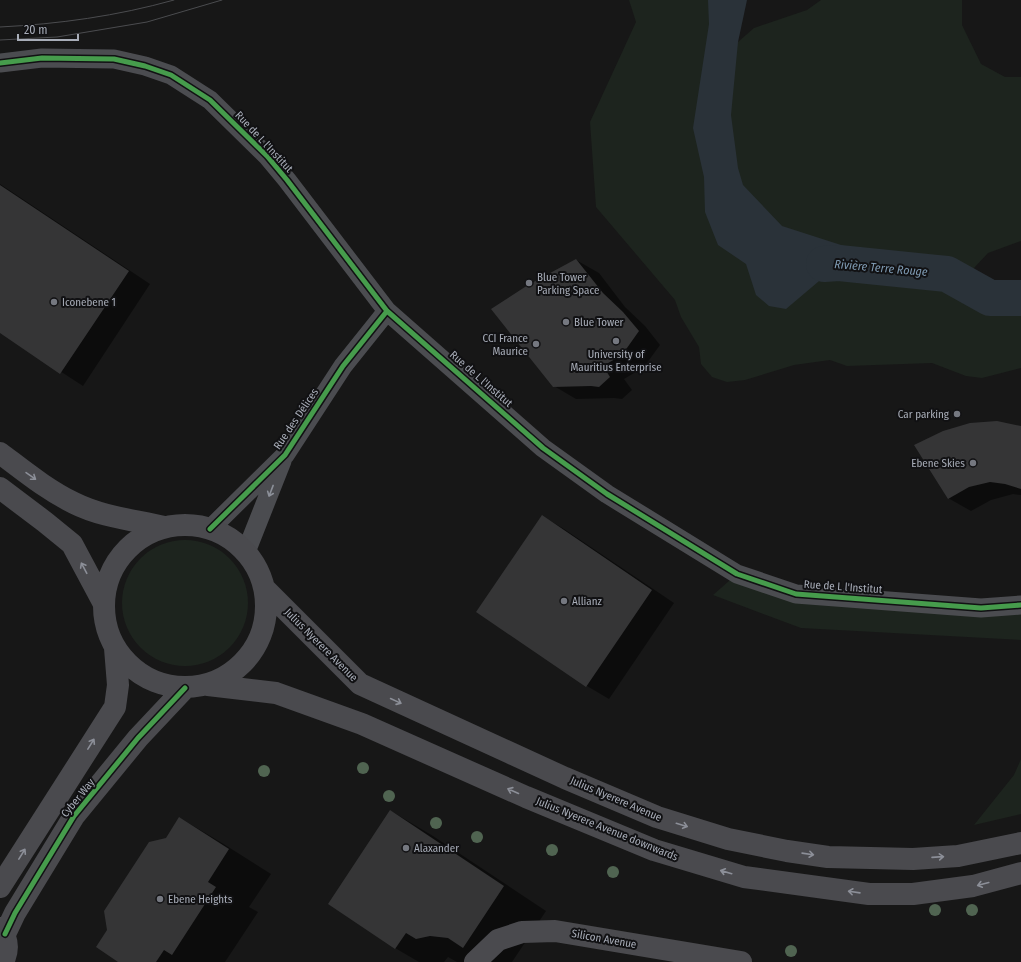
<svg xmlns="http://www.w3.org/2000/svg" width="1021" height="962" viewBox="0 0 1021 962" font-family="'Fira Sans Condensed',sans-serif">
<rect width="100%" height="100%" fill="#171717"/>
<path fill="#1d241e" d="M629,0H722L738,42L754,28L807,10L821,0H962V25L981,64L1005,77H1021V241L988,253L974,268L978,276L987,279L1021,283V368L982,378L966,376L932,363L847,366L830,360L794,365L745,380L727,382L712,377L701,364L699,347L681,317L675,300L596,207L590,122L636,22Z
M122 603a63 63 0 1 1 126 0a63 63 0 1 1-126 0Z
M737,574L796,594L1021,605V640L801,628L713,595Z
M1021,759V814L974,825L1014,775Z"/>
<path fill="#2a3239" d="M708,0H747L738,42L731,115L738,168L743,185L782,226L869,254L875,272L825,276L786,309L769,306L756,295L746,264L718,245L705,212L704,177L693,128L709,24Z"/>
<path fill="#0007" d="M0,184L150,284L83,386L0,332Z
M576,260L599,273L625,307L645,326L660,345L644,367L624,379L632,390L622,399L614,398L576,399L554,386Z
M1021,427V495L1013,494L991,500L971,511L948,498Z
M542,516L564,529L674,603L609,699L587,686L477,612Z
M391,811L433,836L546,911L512,962H457L448,957L444,962H419L395,948Z
M180,818L222,843L271,874L249,907L258,912L225,962H120L167,838Z"/>
<g fill="none" stroke-linecap="round" stroke-linejoin="round">
<path stroke="#2a3239" stroke-width="36" d="M824,264L839,263L947,274L990,298H1021"/>
</g>
<path fill="#353536" d="M0,185L129,271L60,374L0,333Z
M576,259L603,293L623,312L639,331L622,355L603,366L610,377L599,387L591,386L553,387L491,309L528,285Z
M997,421L1021,426V489L1005,484L990,482L969,487L948,499L914,445L943,431L970,423Z
M542,515L652,590L586,687L476,612Z
M390,810L504,886L463,948L448,938L430,936L416,939L406,933L395,949L328,904Z
M179,817L229,849L208,882L216,887L172,955L164,950L156,962H118L96,947L107,930L104,911L149,842L166,838Z"/>
<g fill="none" stroke-linecap="round" stroke-linejoin="round">
<path stroke="#4b4c50" stroke-width="19" d="M0,63L42,58L114,59L145,66L171,75L210,100L267,156L287,180L387,311L543,448L607,494L737,574L796,594L981,608L1021,605
M210,529L285,455L343,366L387,311
M246,552L282,461"/>
<path stroke="#4a4a4e" stroke-width="22" d="M0,453C24,471 47,490 74,503C102,517 134,520 164,527
M0,488L45,522L72,544L103,602
M104 606a81 81 0 1 1 162 0a81 81 0 1 1-162 0Z
M265,589L360,684L565,778L657,817L728,839L787,851L828,857L913,859L958,856L1021,843
M208,685L276,693L362,724L526,797L654,850L744,877L869,894H913L973,886L1021,873
M0,887L115,707L118,685L115,648
M0,928C8,939 9,950 3,962
M5,934L15,913L74,816L138,738L185,688
M475,962L498,940L522,932L555,931L741,962"/>
<path stroke="#4b4c4f" stroke-width="1" d="M0,27C59,24 117,16 174,0
M0,40L57,37L147,22L222,0"/>
<g stroke="#111113" stroke-width="8">
<path id="cycleway" d="M0,63L42,58L114,59L145,66L171,75L210,100L267,156L287,180L387,311L543,448L607,494L737,574L796,594L981,608L1021,605
M210,529L285,455L343,366L387,311
M5,934L15,913L74,816L138,738L185,688"/>
</g>
<use href="#cycleway" stroke="#469c4c" stroke-width="5"/>
</g>
<g fill="#506451">
<circle cx="363" cy="768" r="6"/>
<circle cx="264" cy="771" r="6"/>
<circle cx="389" cy="796" r="6"/>
<circle cx="436" cy="823" r="6"/>
<circle cx="477" cy="837" r="6"/>
<circle cx="552" cy="850" r="6"/>
<circle cx="613" cy="872" r="6"/>
<circle cx="935" cy="910" r="6"/>
<circle cx="972" cy="910" r="6"/>
<circle cx="791" cy="951" r="6"/>
</g>
<defs><path id="oneway-shaft" d="M-6 0H5M1.5-3L5.5 0L1.5 3" fill="none" stroke-width="1.6" stroke-linecap="round" stroke-linejoin="round"/></defs>
<g stroke="#8c8f98">
<use href="#oneway-shaft" transform="translate(31 476) rotate(35)"/>
<use href="#oneway-shaft" transform="translate(84 568) rotate(-118)"/>
<use href="#oneway-shaft" transform="translate(396 701) rotate(25)"/>
<use href="#oneway-shaft" transform="translate(91 744) rotate(-58)"/>
<use href="#oneway-shaft" transform="translate(513 791) rotate(-156)"/>
<use href="#oneway-shaft" transform="translate(682 825) rotate(17)"/>
<use href="#oneway-shaft" transform="translate(22 854) rotate(-58)"/>
<use href="#oneway-shaft" transform="translate(808 854) rotate(8)"/>
<use href="#oneway-shaft" transform="translate(938 857) rotate(-4)"/>
<use href="#oneway-shaft" transform="translate(726 872) rotate(-164)"/>
<use href="#oneway-shaft" transform="translate(983 884) rotate(165)"/>
<use href="#oneway-shaft" transform="translate(854 892) rotate(-172)"/>
</g>
<use stroke="#8c9099" href="#oneway-shaft" transform="translate(271 491) rotate(111)"/>
<g fill="#757880" stroke="#111113" stroke-width="1.5">
<circle cx="529" cy="283" r="4"/>
<circle cx="54" cy="302" r="4"/>
<circle cx="566" cy="322" r="4"/>
<circle cx="616" cy="341" r="4"/>
<circle cx="536" cy="344" r="4"/>
<circle cx="957" cy="414" r="4"/>
<circle cx="973" cy="463" r="4"/>
<circle cx="564" cy="601" r="4"/>
<circle cx="406" cy="848" r="4"/>
<circle cx="160" cy="899" r="4"/>
</g>
<g text-anchor="middle" dominant-baseline="central" stroke-width="4" stroke-linejoin="round" paint-order="stroke">
<g font-size="11" fill="#a8adb8" stroke="#111113">
<text transform="translate(264 142) rotate(47)">Rue de L l'Institut</text>
<text transform="translate(481 379) rotate(41)">Rue de L l'Institut</text>
<text transform="translate(296 419) rotate(-56)">Rue des Délices</text>
<text transform="translate(843 587) rotate(4)">Rue de L l'Institut</text>
<text transform="translate(321 645) rotate(45)">Julius Nyerere Avenue</text>
<text transform="translate(78 798) rotate(-51)">Cyber Way</text>
<text transform="translate(616 799) rotate(23)">Julius Nyerere Avenue</text>
<text transform="translate(607 829) rotate(22)">Julius Nyerere Avenue downwards</text>
<text transform="translate(604 939) rotate(10)">Silicon Avenue</text>
</g>
<g font-size="11" fill="#a8adb8" stroke="#111113" text-anchor="start">
<text x="537" y="277">Blue Tower<tspan x="537" dy="13">Parking Space</tspan></text>
<text x="62" y="302">Iconebene 1</text>
<text x="574" y="322">Blue Tower</text>
<text x="528" y="338" text-anchor="end">CCI France<tspan x="528" dy="13">Maurice</tspan></text>
<text x="616" y="354" text-anchor="middle">University of<tspan x="616" dy="13">Mauritius Enterprise</tspan></text>
<text x="949" y="414" text-anchor="end">Car parking</text>
<text x="965" y="463" text-anchor="end">Ebene Skies</text>
<text x="572" y="601">Allianz</text>
<text x="414" y="848">Alaxander</text>
<text x="168" y="899">Ebene Heights</text>
</g>
<g font-size="12" font-style="italic" fill="#7f9bb3" stroke="#111113">
<text transform="translate(881 268) rotate(5)">Rivière Terre Rouge</text>
</g>
</g>
<path d="M18 34v6h60v-6" fill="none" stroke="#a8adb8" stroke-width="2"/>
<text x="24" y="34" font-size="12" fill="#a8adb8" stroke="#111113" stroke-width="3" paint-order="stroke">20 m</text>
</svg>
